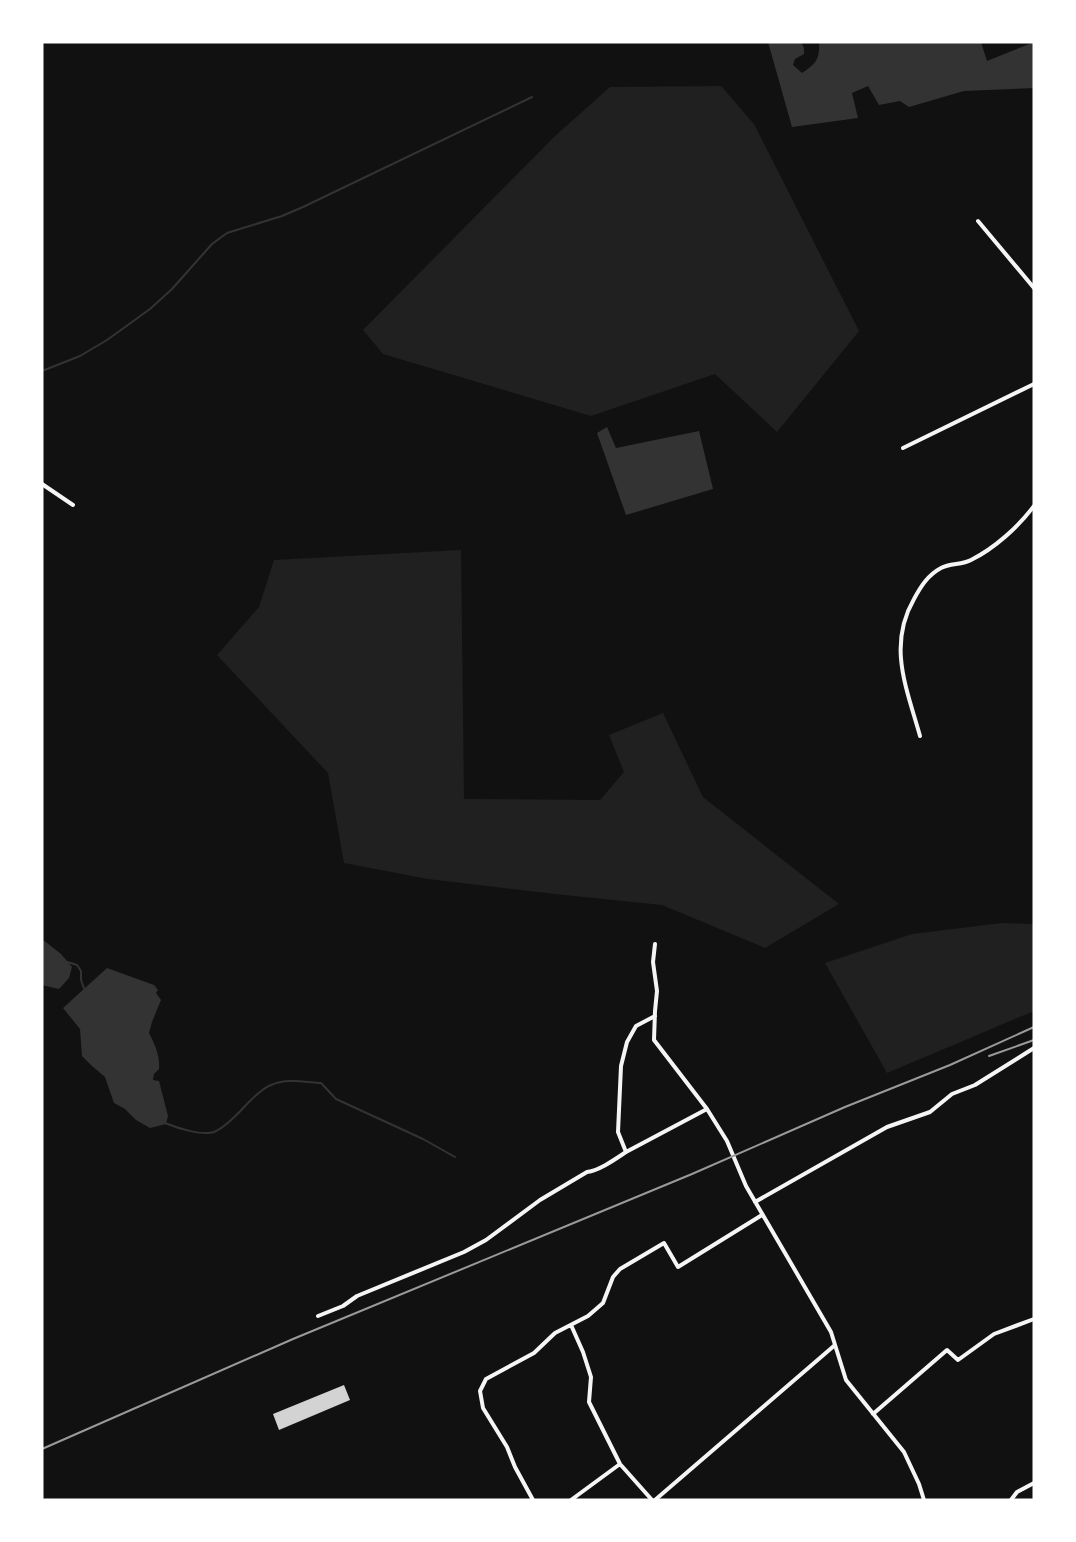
<svg xmlns="http://www.w3.org/2000/svg" width="1076" height="1542" viewBox="0 0 1076 1542" font-family="Barlow,sans-serif">
<rect width="100%" height="100%" fill="#111"/>
<path fill="#202020" d="M721,86L754,124L859,331L777,432L715,374L591,416L383,354L363,330L555,136L610,87Z
M461,550L464,799L600,800L624,772L609,735L663,713L703,797L839,904L765,948L662,905L555,894L428,879L344,863L328,773L217,655L259,607L274,560Z
M1002,923L1034,924V1011L887,1073L825,963L912,934Z"/>
<path fill="#333" d="M768,42H801L804,48V54L795,59L793,65L802,73C816,64 820,59 819,42H981L987,61L1034,42V88L964,91L909,107L900,101L879,105L868,86L852,93L858,118L792,127Z
M607,427L616,448L699,431L713,489L626,515L597,433Z
M42,939L61,954L72,967L69,978L59,989L42,985Z
M107,968L154,985L158,990L156,993L161,1000L152,1022L149,1033C155,1045 160,1055 159,1069L154,1074L153,1080L159,1081L168,1116L166,1124L150,1128L136,1120L125,1109L114,1103L105,1077L92,1066L82,1056L80,1029L63,1008Z"/>
<g fill="none" stroke-linecap="round" stroke-linejoin="round">
<path stroke="#333" stroke-width="2" d="M42,371L80,356L107,340L150,309L172,289L212,244L227,233L282,216L303,207L532,97
M64,961L77,965L81,971V980L85,991
M165,1123C177,1128 202,1136 214,1132C224,1128 239,1113 246,1105C254,1097 261,1089 271,1085C286,1078 305,1082 321,1083L336,1099L423,1139L455,1157"/>
</g>
<path fill="#d3d3d3" d="M344,1385L350,1400L279,1430L273,1414Z"/>
<g fill="none" stroke-linecap="round" stroke-linejoin="round">
<path stroke="#f5f5f5" stroke-width="4" d="M978,221L1034,288
M903,448L1034,384
M42,484L73,505
M920,736C907,689 887,646 914,599C921,586 928,575 941,568C950,563 962,565 971,560C995,548 1018,527 1034,506
M655,944L653,962L657,991L655,1011L654,1040L707,1109L727,1141L746,1186L831,1332L846,1380L904,1452L919,1484L924,1500
M626,1152L618,1132L621,1066L627,1042L636,1026L655,1016
M755,1202L887,1127L930,1112L952,1094L975,1085L1034,1048
M318,1316L343,1306L357,1296L464,1252L486,1240L540,1200L587,1172C600,1170 614,1160 626,1152L707,1109
M571,1325L583,1352L591,1377L589,1402L620,1464L652,1500
M873,1414L947,1350L958,1360L994,1334L1034,1319
M533,1500L515,1467L507,1447L483,1408L480,1391L486,1379L534,1353L555,1333L588,1316L603,1303L613,1277L620,1269L664,1243L678,1267L762,1215
M571,1500L620,1464
M655,1500L835,1345
M1011,1500L1017,1492L1034,1483"/>
<path stroke="#9a9a9a" stroke-width="2" d="M989,1056L1034,1040
M42,1449L293,1339L692,1174L845,1107L950,1065L1034,1027"/>
</g>
<rect width="1076" height="1542" fill="none" stroke="#ffffff" stroke-width="87"/>
</svg>
